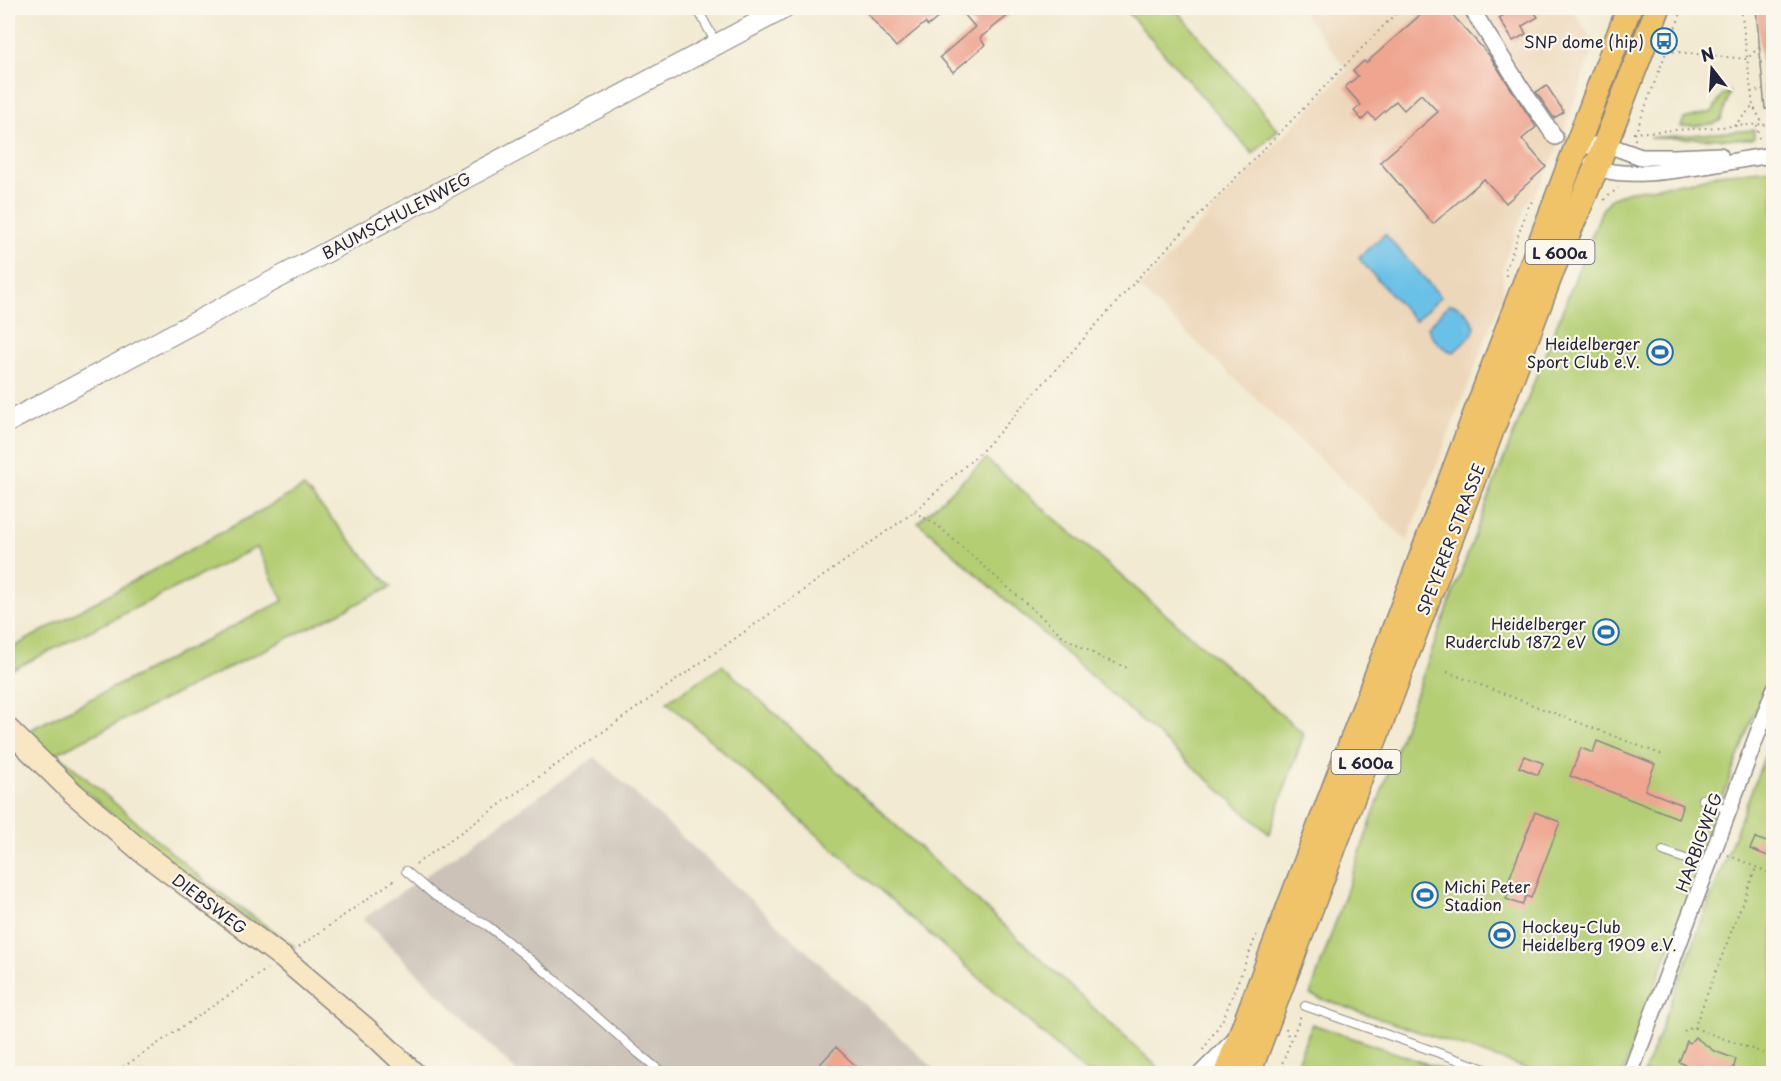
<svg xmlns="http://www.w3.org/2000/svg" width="1781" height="1081" viewBox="0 0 1781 1081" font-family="'Playpen Sans',sans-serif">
<rect width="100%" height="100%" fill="#fbf7ec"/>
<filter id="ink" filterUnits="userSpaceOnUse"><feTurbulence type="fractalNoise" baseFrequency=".0167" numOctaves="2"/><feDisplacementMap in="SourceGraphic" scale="12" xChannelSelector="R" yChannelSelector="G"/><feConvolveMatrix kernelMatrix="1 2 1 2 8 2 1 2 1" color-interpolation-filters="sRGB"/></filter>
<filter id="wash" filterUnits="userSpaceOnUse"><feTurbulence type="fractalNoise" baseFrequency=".008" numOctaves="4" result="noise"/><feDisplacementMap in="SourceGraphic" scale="24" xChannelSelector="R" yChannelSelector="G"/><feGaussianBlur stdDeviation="1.35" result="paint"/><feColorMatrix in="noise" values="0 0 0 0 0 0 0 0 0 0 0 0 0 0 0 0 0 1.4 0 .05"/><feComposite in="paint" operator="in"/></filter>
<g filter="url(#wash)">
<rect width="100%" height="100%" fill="#f2ead2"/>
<path fill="#edd7ba" d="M1300,8H1572L1595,44L1557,150L1540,186L1526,204L1502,270L1504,293L1407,541L1139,288L1347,70Z"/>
<path fill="#ccc2b8" d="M595,757L939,1073H518L363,919Z"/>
<path fill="#b3ce73" stroke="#6a7857" stroke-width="1.5" d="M1124,8H1175L1278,130L1253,154Z
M1730,92L1721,120L1713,124L1681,127L1684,119L1712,112L1722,95Z
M1754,130V137L1752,139L1649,138Z
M1773,169V664L1722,799L1713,796L1706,812L1717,818L1706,851L1696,854L1691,867L1696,874L1623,1073H1540L1310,995L1410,710L1490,494L1602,210L1611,199L1626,192L1694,181L1718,174Z
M986,459L1304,734L1269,834L918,522Z
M304,487L391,587L57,753L207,883L295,947L282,944L139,839L22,734L283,601L257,547L8,672V650Z
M722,665L1164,1073H1087L667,702Z
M1773,734V1073H1644Z
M1312,1024L1453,1073H1455H1293Z"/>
<path fill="#6bc1e8" stroke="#467292" stroke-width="1.5" d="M1385,234L1441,297L1415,321L1362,262L1359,257Z
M1449,304C1460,304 1472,317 1475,328L1471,336L1454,352C1443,350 1431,338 1428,327Z"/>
<g id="blocks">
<path fill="#efa590" d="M863,8H934L941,15L928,26L925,23L896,47Z
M970,8H1004L1010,14L980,38L985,45L953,72L940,57L975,27L963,13Z
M1428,8H1446L1489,55L1536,127L1522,139L1546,167L1506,203L1484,179L1433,224L1380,162L1438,112L1421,94L1404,110L1396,101L1375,120L1369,113L1362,120L1354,111L1361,105L1345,87L1358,76L1353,71L1364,61L1366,63Z
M1504,8H1532L1538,17L1522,26L1526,34L1513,41L1499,18L1507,13Z
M1756,8H1773V108L1765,109Z
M1547,86L1564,112L1554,118L1536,92Z
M1597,741L1655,764L1645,790L1683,805L1678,818L1570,776L1581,748L1593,753Z
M1524,756L1543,763L1538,775L1519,767Z
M1535,812L1560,822L1531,898L1526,896L1522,905L1506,899L1510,889L1506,887Z
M1755,838L1773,844V858L1750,849Z
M1695,1037L1714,1051L1736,1059L1732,1074H1707L1679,1062L1687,1041L1690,1043Z
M836,1047L864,1074H811Z"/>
</g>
</g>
<g filter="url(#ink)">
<use href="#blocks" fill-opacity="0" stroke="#8a8686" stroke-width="1.5"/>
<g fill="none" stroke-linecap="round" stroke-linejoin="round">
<g stroke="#8a8686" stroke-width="10">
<path id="service" d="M697,8L716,43
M1702,799L1729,810
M1663,851L1708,867
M406,871L435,896L488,926L553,978L638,1053L664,1074
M1305,1006L1499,1074"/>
</g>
<g stroke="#8a8686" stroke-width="18">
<path id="minor" d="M1471,8L1520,86L1555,137
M1576,147L1605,144L1641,157H1674L1720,155
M1592,163C1615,189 1738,158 1774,155
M1200,1074L1234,1040
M1630,1074L1774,690"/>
</g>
<g stroke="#8a8686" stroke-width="22">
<path id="tertiary" d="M8,422L785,8"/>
</g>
<g stroke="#8a8686" stroke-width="24">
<path id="secondary" d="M8,729L72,792L141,851L283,958L376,1037L415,1074"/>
</g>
<g stroke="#8a8686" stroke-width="27">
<path id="primary" d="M1226,1074L1629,8
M1248,1074L1553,268L1596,168L1658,8"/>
</g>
<path stroke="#8a8686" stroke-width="2" stroke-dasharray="1.5 4.5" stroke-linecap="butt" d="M1741,8L1753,106L1763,124L1774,131
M1681,12L1720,8
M1667,51L1747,59L1760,46
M1751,92L1764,90
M1757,125L1759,142
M1734,126L1753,106
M1633,133L1763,124
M1635,140V134L1683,8
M1604,200L1618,188
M1506,276V269L1529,205L1535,198
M914,512L937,525L1064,637L1100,657L1130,669
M1447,672L1663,755
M1728,855L1774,875
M416,864L914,512L985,448L1143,273L1401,8
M299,947L397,878
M1286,1028L1289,1040
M1694,1028L1756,868
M1684,1032L1692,1027L1774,1057
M1203,1050L1223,1019L1258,931
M113,1074L267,969
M1278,1074L1301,1015"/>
<use href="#service" stroke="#fff" stroke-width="8"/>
<use href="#minor" stroke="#fff" stroke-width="15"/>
<use href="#tertiary" stroke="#fff" stroke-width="20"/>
<use href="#secondary" stroke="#f9e7c3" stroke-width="21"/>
<use href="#primary" stroke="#f0c369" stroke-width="24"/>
</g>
</g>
<defs>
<g id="bus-ring" transform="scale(1.35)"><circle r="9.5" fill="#fbf7ec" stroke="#1f6fb2" stroke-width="1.5"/><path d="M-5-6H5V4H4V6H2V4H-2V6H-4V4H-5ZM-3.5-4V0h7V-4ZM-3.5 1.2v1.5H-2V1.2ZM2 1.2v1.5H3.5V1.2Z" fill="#1f6fb2"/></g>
<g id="stadium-ring" transform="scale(1.35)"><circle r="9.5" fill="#fbf7ec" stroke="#1f6fb2" stroke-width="1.5"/><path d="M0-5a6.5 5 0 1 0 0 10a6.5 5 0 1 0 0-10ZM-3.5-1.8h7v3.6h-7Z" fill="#1f6fb2"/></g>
</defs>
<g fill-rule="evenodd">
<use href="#bus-ring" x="1664" y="41"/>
<use href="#stadium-ring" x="1660" y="352"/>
<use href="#stadium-ring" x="1606" y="632"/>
<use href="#stadium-ring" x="1425" y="895"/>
<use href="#stadium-ring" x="1502" y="935"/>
</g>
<g text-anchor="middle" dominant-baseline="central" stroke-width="4.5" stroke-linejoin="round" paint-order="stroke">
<g fill="#fbf7ec" stroke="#636270" stroke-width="1.5">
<rect x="1525.5" y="240" width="69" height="24" rx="4.5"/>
<rect x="1331.5" y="750" width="69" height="24" rx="4.5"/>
</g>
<g font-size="15" font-weight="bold" fill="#22223b">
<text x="1560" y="252">L 600a</text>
<text x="1366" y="762">L 600a</text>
</g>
<g font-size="16" fill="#22223b" stroke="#fbf7ec" text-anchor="end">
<text x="1644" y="41">SNP dome (hip)</text>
<text x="1640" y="343">Heidelberger<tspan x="1640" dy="18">Sport Club e.V.</tspan></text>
<text x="1586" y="623">Heidelberger<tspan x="1586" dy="18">Ruderclub 1872 eV</tspan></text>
<text x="1444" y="886" text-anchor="start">Michi Peter<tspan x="1444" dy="18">Stadion</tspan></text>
<text x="1522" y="926" text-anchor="start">Hockey-Club<tspan x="1522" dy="18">Heidelberg 1909 e.V.</tspan></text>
</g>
<g font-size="16" fill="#22223b" stroke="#fbf7ec">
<text transform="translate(396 215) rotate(-28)">BAUMSCHULENWEG</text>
<text transform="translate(1450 539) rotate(-69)">SPEYERER STRASSE</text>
<text transform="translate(1698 842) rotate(-70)">HARBIGWEG</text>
<text transform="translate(210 903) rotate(37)">DIEBSWEG</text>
</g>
</g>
<rect width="1781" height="1081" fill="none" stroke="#fbf7ec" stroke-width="30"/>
<g transform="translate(1712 69) rotate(343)" stroke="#fbf7ec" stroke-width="4.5" paint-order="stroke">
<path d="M0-4.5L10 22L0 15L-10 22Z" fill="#22223b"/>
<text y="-9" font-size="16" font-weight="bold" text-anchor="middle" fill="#22223b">N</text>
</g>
</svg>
